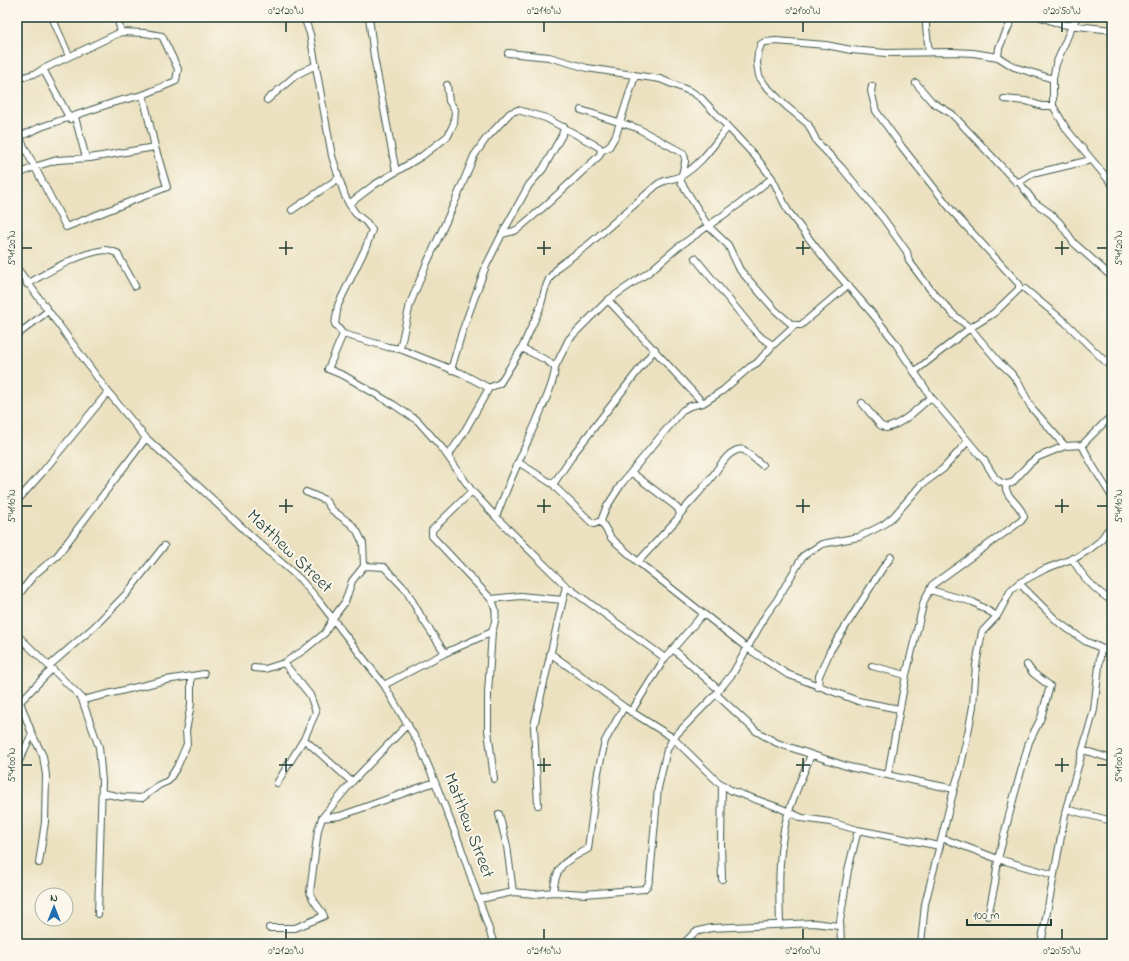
<svg xmlns="http://www.w3.org/2000/svg" width="1129" height="961" viewBox="0 0 1129 961" font-family="'Indie Flower',sans-serif">
<rect width="100%" height="100%" fill="#fbf7ec"/>
<filter id="ink" filterUnits="userSpaceOnUse"><feTurbulence type="fractalNoise" baseFrequency=".025" numOctaves="2"/><feDisplacementMap in="SourceGraphic" scale="8" xChannelSelector="R" yChannelSelector="G"/><feConvolveMatrix kernelMatrix="1 2 1 2 8 2 1 2 1" color-interpolation-filters="sRGB"/></filter>
<filter id="wash" filterUnits="userSpaceOnUse"><feTurbulence type="fractalNoise" baseFrequency=".012" numOctaves="4" result="noise"/><feDisplacementMap in="SourceGraphic" scale="16" xChannelSelector="R" yChannelSelector="G"/><feGaussianBlur stdDeviation="0.9" result="paint"/><feColorMatrix in="noise" values="0 0 0 0 0 0 0 0 0 0 0 0 0 0 0 0 0 1.4 0 .05"/><feComposite in="paint" operator="in"/></filter>
<g filter="url(#wash)">
<rect width="100%" height="100%" fill="#ebe1c0"/>
</g>
<g filter="url(#ink)">
<g fill="none" stroke-linecap="round" stroke-linejoin="round">
<g stroke="#3e5649" stroke-width="8">
<path id="street" d="M52,17L69,56
M304,17L310,34L332,156L339,178L345,196L349,204L356,214L366,222L372,230L366,247L338,305L335,324L343,334L388,347L400,349L461,373L489,388
M369,17L374,57L396,172
M926,17V27L929,52
M1013,17L999,48L998,57L1014,67L1053,79
M1041,17L1060,24L1112,30
M1077,17L1072,26L1056,64L1053,79V106L1067,130L1112,184
M508,53L549,57L587,68L660,79L692,92L701,98L755,156L772,178L788,211L807,236L828,263L871,312L894,341L931,397L968,441L984,460L995,478L1000,482L1006,484L1012,483L1029,464L1038,457L1065,446L1082,445L1112,415
M998,57L973,53L952,52L886,53L851,50L826,45L776,41L765,42L761,44L758,53L757,63L759,76L765,85L786,106L808,124L817,142L841,167L883,218L907,252L909,261L930,289L954,315L970,328L999,362L1011,373L1018,382L1031,407L1065,446
M43,69L121,32L117,17
M17,79L37,73L43,69L70,119
M916,83L932,102L952,114L1016,182L1021,181L1032,174L1091,160
M872,86L871,91L876,111L902,147L953,212L1019,284V289L994,313L970,328L914,372
M1004,99L1026,101L1042,106H1053
M267,100L296,75L316,65
M581,110L637,128L683,153C689,163 680,172 681,182L708,226L728,245L740,270L775,310L790,323L795,325H801L848,285
M75,117L86,158
M17,133L66,227L167,187L155,147L143,95
M19,137L41,127L115,102L143,95L176,81L178,69L162,36L145,33L121,32
M601,151L609,147L616,135L635,76
M17,175L34,167L57,160L90,158L155,147
M1019,182L1034,202L1051,214L1060,223L1074,243L1112,277
M349,204L374,185L422,156L448,136L454,123L455,110L449,101L447,85
M292,210L339,178
M695,258L754,330L762,338L773,345
M17,268L108,392L146,438L208,495L249,534L300,579L319,601L384,685L419,744L435,782L460,845L494,944
M27,284C50,271 79,253 105,250C109,250 114,252 117,253L135,286
M1025,289L1066,323L1112,368
M608,300L703,403
M795,325L773,345L757,363L750,367L722,391L703,403L690,406L683,410L660,437L622,483L606,508L601,521L611,538L638,562L747,648L787,674L858,701L899,709
M343,334L328,369L345,376L394,405L418,421L442,448L472,491L496,517L566,586L534,726L538,805
M17,335L48,311
M400,349L410,304L426,265L454,204L474,156L485,140L510,113L518,110L546,118L599,147L601,151L599,156L546,205L518,229L514,231L502,234
M555,367L569,339L608,300L649,272L677,248L742,202L772,178
M451,370L462,332L486,266L502,234L529,185L543,169L562,135L564,127
M862,403L880,425L886,428C903,424 917,409 931,397
M1082,445L1091,463L1112,497
M448,456L463,434L489,388L500,383L522,348L540,308L545,289L549,279L559,266L588,245L658,184C666,179 673,180 681,176C701,165 714,144 728,127
M518,462L554,485
M631,472L674,505L678,509L680,514L678,518L638,562
M17,501L41,474L108,392
M680,514C691,501 704,488 714,474C719,467 723,460 730,454C734,451 739,448 744,450L762,465
M496,517C508,484 523,452 537,420C543,405 555,382 555,367L546,360L522,348
M601,521L594,524L591,522L556,488L554,485V483L575,452L655,349
M1072,558C1081,575 1096,591 1112,601
M364,566L384,567L406,590L422,618L445,653
M1019,583L1058,622L1085,641L1112,653
M566,586L665,658
M17,597L34,575L57,556L146,438
M491,599L520,596L563,600
M997,616L1011,590L1019,583L1045,569L1077,557L1090,549L1100,541L1107,531L1112,529
M492,632L488,693V730L494,779
M17,635L81,697L99,747L102,781L98,914
M1101,648L1094,710L1066,809L1112,821
M673,649L719,690
M550,653L624,707L673,738L717,781L732,791L780,808L802,818L830,822L858,830L940,846
M49,666L94,627L127,593L164,546
M872,666L906,675
M254,668L265,669L284,663L304,650L325,633L333,618L345,602L352,581L364,566L363,543L357,531L351,524L332,510L325,500L306,492
M384,685L445,653L492,632C496,620 498,610 491,599L432,536V530L472,491
M818,687L819,676L830,651L882,569L891,557
M716,694L756,731L777,743L849,767L954,789
M83,700L166,680L204,674
M20,702L32,734L43,756L46,775L45,822L39,863
M17,705L52,669
M631,712L665,658L703,614
M304,739L352,782
M1083,750L1112,759
M17,765L32,734
M888,774L906,675L924,601L932,585L1021,521L1024,517C1022,505 1003,496 1006,484
M277,783L304,739L316,712L310,695L284,663
M722,785L721,844L722,879
M102,793L122,797L142,798L159,785L168,781L177,767L187,744L186,731L191,704V676
M499,814L507,846L513,892
M322,818L340,816L435,782
M942,838L998,859L1054,875L1041,944
M1054,875L1066,809
M553,892C557,863 564,862 588,849L598,772L605,741L624,707
M480,899L513,892L535,894L553,892L585,894L644,889L648,885L650,877L658,788L667,750L673,738L716,694L733,673L766,615L777,600L803,556L822,544L859,537L883,525L894,516L921,485L943,469L968,441
M988,916L995,883L998,859L1013,800L1029,742L1041,718L1050,686L1033,673L1027,665
M780,925C779,892 778,863 784,830C788,807 802,777 811,755
M269,928H295L324,916C320,907 313,903 310,892L318,830L322,818L352,782L408,724
M683,944L695,932L711,928L813,923L839,926
M841,944L840,921L848,870L858,830
M921,944L925,904L954,789L959,774L968,733L973,706L976,665L982,632L997,616L973,602L930,590"/>
</g>
<use href="#street" stroke="#fff" stroke-width="6"/>
</g>
</g>
<path fill="none" stroke="#1f3d34" stroke-width="1.5" d="M286,22V32M544,22V32M803,22V32M1062,22V32M286,241V255M544,241V255M803,241V255M1062,241V255M22,248H32M279,248H293M537,248H551M796,248H810M1055,248H1069M1097,248H1107M286,499V513M544,499V513M803,499V513M1062,499V513M22,506H32M279,506H293M537,506H551M796,506H810M1055,506H1069M1097,506H1107M286,758V772M544,758V772M803,758V772M1062,758V772M22,765H32M279,765H293M537,765H551M796,765H810M1055,765H1069M1097,765H1107M286,929V939M544,929V939M803,929V939M1062,929V939"/>
<g text-anchor="middle" dominant-baseline="central" stroke-width="4" stroke-linejoin="round" paint-order="stroke">
<g font-size="18" fill="#1f3d34" stroke="#fbf7ec">
<text transform="translate(289 552) rotate(44)">Matthew Street</text>
<text transform="translate(468 826) rotate(69)">Matthew Street</text>
</g>
</g>
<rect width="1129" height="961" fill="none" stroke="#fbf7ec" stroke-width="44"/>
<g transform="translate(54 907)"><circle r="19" fill="#fbf7ec" stroke="#a3ada2"/>
<path d="M0-3L7 15L0 10L-7 15Z" fill="#1f6fb2"/>
<text y="-6" font-size="11" font-weight="bold" text-anchor="middle" fill="#1f3d34">N</text>
</g>
<path d="M967 919v6h84v-6" fill="none" stroke="#1f3d34" stroke-width="2"/>
<text x="973" y="919" font-size="12" fill="#1f3d34" stroke="#fbf7ec" stroke-width="3" paint-order="stroke">100 m</text>
<rect x="22" y="22" width="1085" height="917" fill="none" stroke="#1f3d34" stroke-width="1.5"/>
<g font-size="10" text-anchor="middle" fill="#1f3d34">
<text x="286" y="14">0°21'20"W</text>
<text x="544" y="14">0°21'10"W</text>
<text x="803" y="14">0°21'00"W</text>
<text x="1062" y="14">0°20'50"W</text>
<text transform="translate(11 248) rotate(-90)" y="4">5°41'20"N</text>
<text transform="translate(1118 248) rotate(-90)" y="4">5°41'20"N</text>
<text transform="translate(11 506) rotate(-90)" y="4">5°41'10"N</text>
<text transform="translate(1118 506) rotate(-90)" y="4">5°41'10"N</text>
<text transform="translate(11 765) rotate(-90)" y="4">5°41'00"N</text>
<text transform="translate(1118 765) rotate(-90)" y="4">5°41'00"N</text>
<text x="286" y="954">0°21'20"W</text>
<text x="544" y="954">0°21'10"W</text>
<text x="803" y="954">0°21'00"W</text>
<text x="1062" y="954">0°20'50"W</text>
</g>
</svg>
